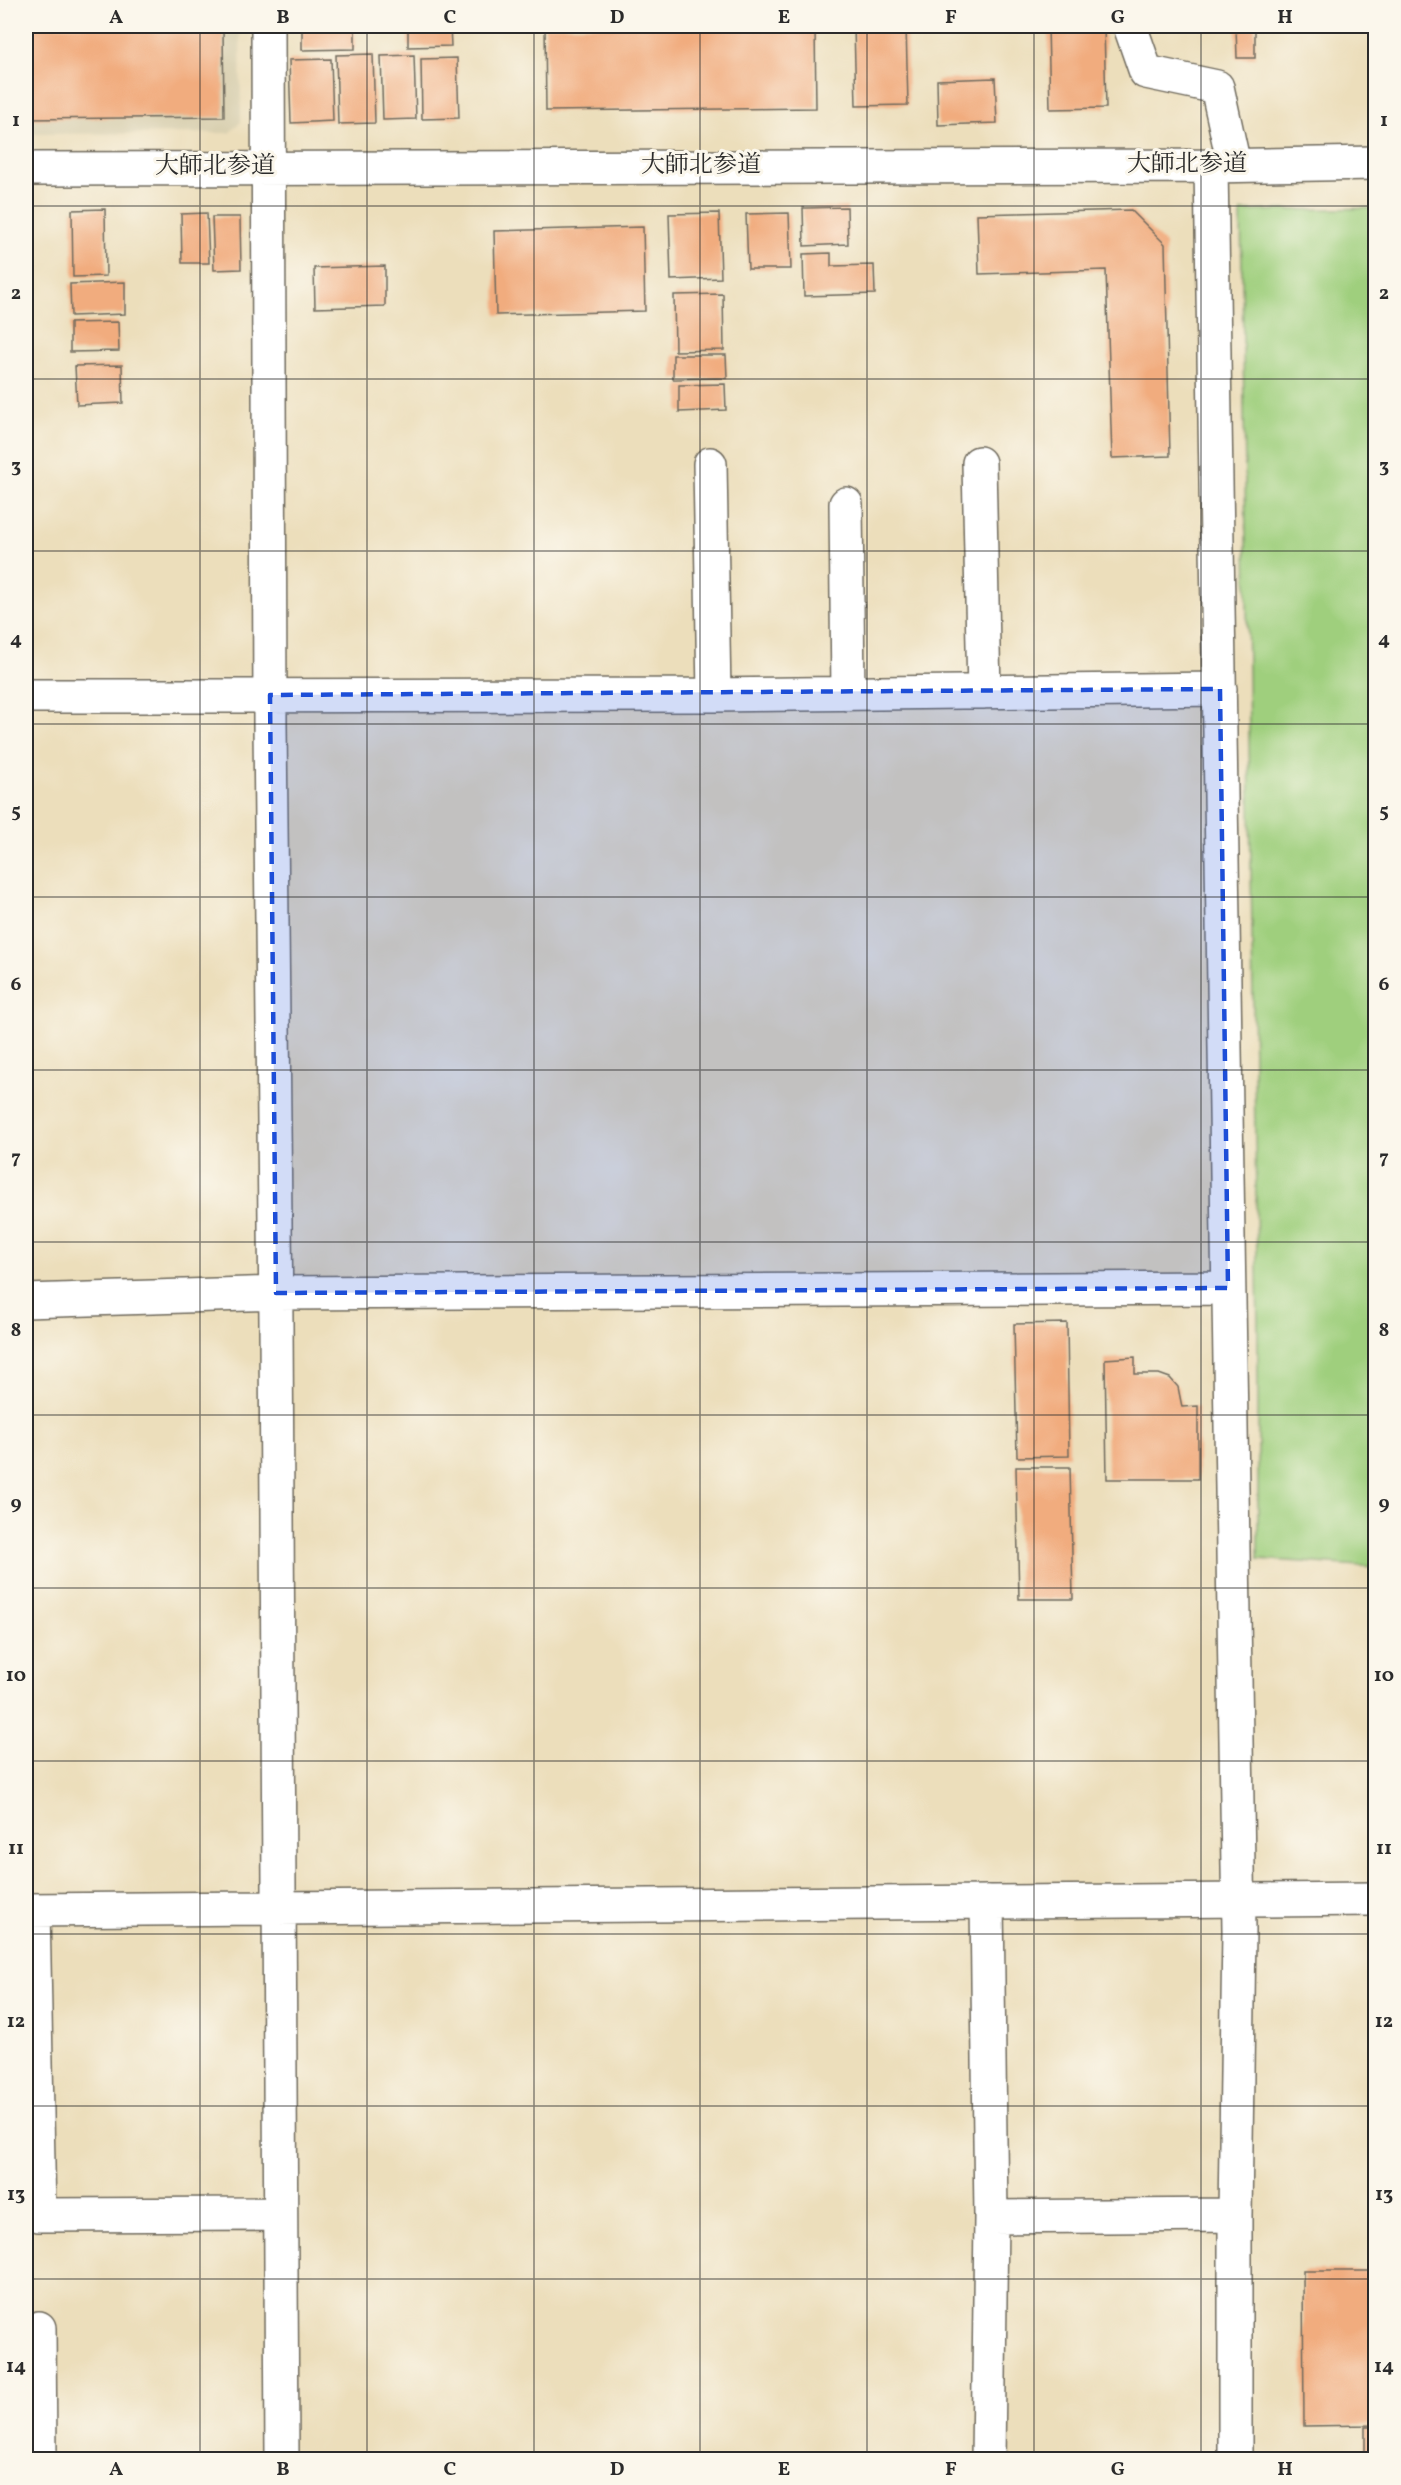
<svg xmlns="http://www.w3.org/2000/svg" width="1401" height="2485" viewBox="0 0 1401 2485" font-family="Vollkorn,'Noto Serif JP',serif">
<rect width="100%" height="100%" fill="#fbf7ec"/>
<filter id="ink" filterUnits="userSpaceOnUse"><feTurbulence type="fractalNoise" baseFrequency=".0167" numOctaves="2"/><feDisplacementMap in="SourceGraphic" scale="12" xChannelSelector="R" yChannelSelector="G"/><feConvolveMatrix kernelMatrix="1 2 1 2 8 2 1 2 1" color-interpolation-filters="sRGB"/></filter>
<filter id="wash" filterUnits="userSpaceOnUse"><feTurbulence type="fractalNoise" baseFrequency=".008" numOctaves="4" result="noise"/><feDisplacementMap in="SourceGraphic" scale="24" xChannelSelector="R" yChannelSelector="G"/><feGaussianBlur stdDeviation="1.35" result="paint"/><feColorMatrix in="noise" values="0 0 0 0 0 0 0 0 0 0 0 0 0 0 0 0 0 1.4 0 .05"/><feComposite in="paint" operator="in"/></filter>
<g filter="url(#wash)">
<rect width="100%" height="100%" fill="#ecdebb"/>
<path fill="#d9d0b1" d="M26,26H240L241,122L229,133L26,134Z"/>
<path fill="#9fcf7d" stroke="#657d54" stroke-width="1.5" d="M1375,208H1376L1375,1567L1258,1559V1332L1241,211Z"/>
<g id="blocks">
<path fill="#f1ac7e" d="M26,26H223L224,117L26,119Z
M302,26H355V49L302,50Z
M408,26H450L451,46L408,47Z
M545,26H815L816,108L546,111Z
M854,26H906L908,105L856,106Z
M1048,26H1104L1106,108L1050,109Z
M1236,26H1255V58H1237Z
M373,54L375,123L338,124L336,55Z
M414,55L416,119L383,120L381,56Z
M457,58L459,118L422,119L421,59Z
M331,59L333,121L291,123L289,60Z
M995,78L997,123L938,125L937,80Z
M847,207L848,244L804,246L803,208Z
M105,209L106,276L73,277L72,210Z
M1131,210L1165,244L1170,456L1112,458L1106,270L979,274L977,214Z
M207,213L209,263H182L181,214Z
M719,213L721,278L671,280L669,214Z
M789,213L791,269H748L746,214Z
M212,217H240L241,269L214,270Z
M643,227L645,311L496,315L494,231Z
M831,253V266L874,265L875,294L804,296L803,254Z
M385,266V306L315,308L314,268Z
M125,282V314L71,316L70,284Z
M723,294L724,350L675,351L674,295Z
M118,322L119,351L70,352V323Z
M673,355H726L727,378L673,379Z
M122,365L123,403L77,405L75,366Z
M725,384L726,410L679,412V385Z
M1067,1323L1069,1456L1017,1457L1014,1324Z
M1135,1357V1374H1159L1170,1378L1178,1387L1182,1407L1198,1406V1479H1107L1105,1359Z
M1016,1467H1070L1073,1599H1019Z
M1303,2271H1372V2425L1304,2426Z
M1365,2427H1376V2460H1365Z"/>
</g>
</g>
<g filter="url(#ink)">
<use href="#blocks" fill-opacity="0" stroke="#6f6a5d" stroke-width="1.5"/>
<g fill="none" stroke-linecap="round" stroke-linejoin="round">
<g stroke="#6f6a5d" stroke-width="36">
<path id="minor" d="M268,26L270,724L276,1322L282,2460
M1130,26L1146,72L1217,87L1234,165
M1211,166L1239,1930L1235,2215V2460
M26,169L1211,166L1376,163
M979,463L984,692
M710,464L714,695
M846,504L848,694
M26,696L714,695L1220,689
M26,1301L276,1293L1228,1288
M987,1902L991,2217
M26,1910L1376,1899
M33,1910L39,2215L279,2214
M39,2328L40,2460
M988,2460L991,2217L1235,2215"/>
</g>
<use href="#minor" stroke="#fff" stroke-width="33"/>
</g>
</g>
<path fill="#1d4ed8" fill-opacity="0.2" stroke="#1d4ed8" stroke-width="4.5" stroke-dasharray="12 8" stroke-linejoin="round" d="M1220,689L1228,1288L276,1293L270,695Z"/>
<path fill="none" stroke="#2b2b2b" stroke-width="1.5" stroke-opacity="0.55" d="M200,26V2460M367,26V2460M534,26V2460M700,26V2460M867,26V2460M1034,26V2460M1201,26V2460M26,206H1376M26,379H1376M26,551H1376M26,724H1376M26,897H1376M26,1070H1376M26,1242H1376M26,1415H1376M26,1588H1376M26,1761H1376M26,1934H1376M26,2106H1376M26,2279H1376"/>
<g text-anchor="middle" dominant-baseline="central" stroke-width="6" stroke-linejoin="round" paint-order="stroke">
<g font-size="24" fill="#2b2b2b" stroke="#fbf7ec">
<text x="1187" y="165">大師北参道</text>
<text x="701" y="166">大師北参道</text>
<text x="215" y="167">大師北参道</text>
</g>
</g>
<rect width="1401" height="2485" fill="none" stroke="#fbf7ec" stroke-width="66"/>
<rect x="33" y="33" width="1335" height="2419" fill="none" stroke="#2b2b2b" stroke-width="2"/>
<g font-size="20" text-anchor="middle" font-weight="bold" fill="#2b2b2b">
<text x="116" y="23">A</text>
<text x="283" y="23">B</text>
<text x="450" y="23">C</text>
<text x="617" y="23">D</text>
<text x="784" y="23">E</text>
<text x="951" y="23">F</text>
<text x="1118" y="23">G</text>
<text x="1285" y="23">H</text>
<text x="16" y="126">1</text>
<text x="1384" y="126">1</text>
<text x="16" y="299">2</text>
<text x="1384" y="299">2</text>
<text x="16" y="472">3</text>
<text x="1384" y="472">3</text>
<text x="16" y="645">4</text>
<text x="1384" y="645">4</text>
<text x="16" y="817">5</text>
<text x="1384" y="817">5</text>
<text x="16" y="990">6</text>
<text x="1384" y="990">6</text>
<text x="16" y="1163">7</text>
<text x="1384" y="1163">7</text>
<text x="16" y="1336">8</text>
<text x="1384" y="1336">8</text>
<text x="16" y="1509">9</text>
<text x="1384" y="1509">9</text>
<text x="16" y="1681">10</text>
<text x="1384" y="1681">10</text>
<text x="16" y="1854">11</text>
<text x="1384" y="1854">11</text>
<text x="16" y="2027">12</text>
<text x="1384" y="2027">12</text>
<text x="16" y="2200">13</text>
<text x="1384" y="2200">13</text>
<text x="16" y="2372">14</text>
<text x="1384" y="2372">14</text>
<text x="116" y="2475">A</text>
<text x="283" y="2475">B</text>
<text x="450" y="2475">C</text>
<text x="617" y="2475">D</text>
<text x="784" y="2475">E</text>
<text x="951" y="2475">F</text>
<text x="1118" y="2475">G</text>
<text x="1285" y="2475">H</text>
</g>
</svg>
